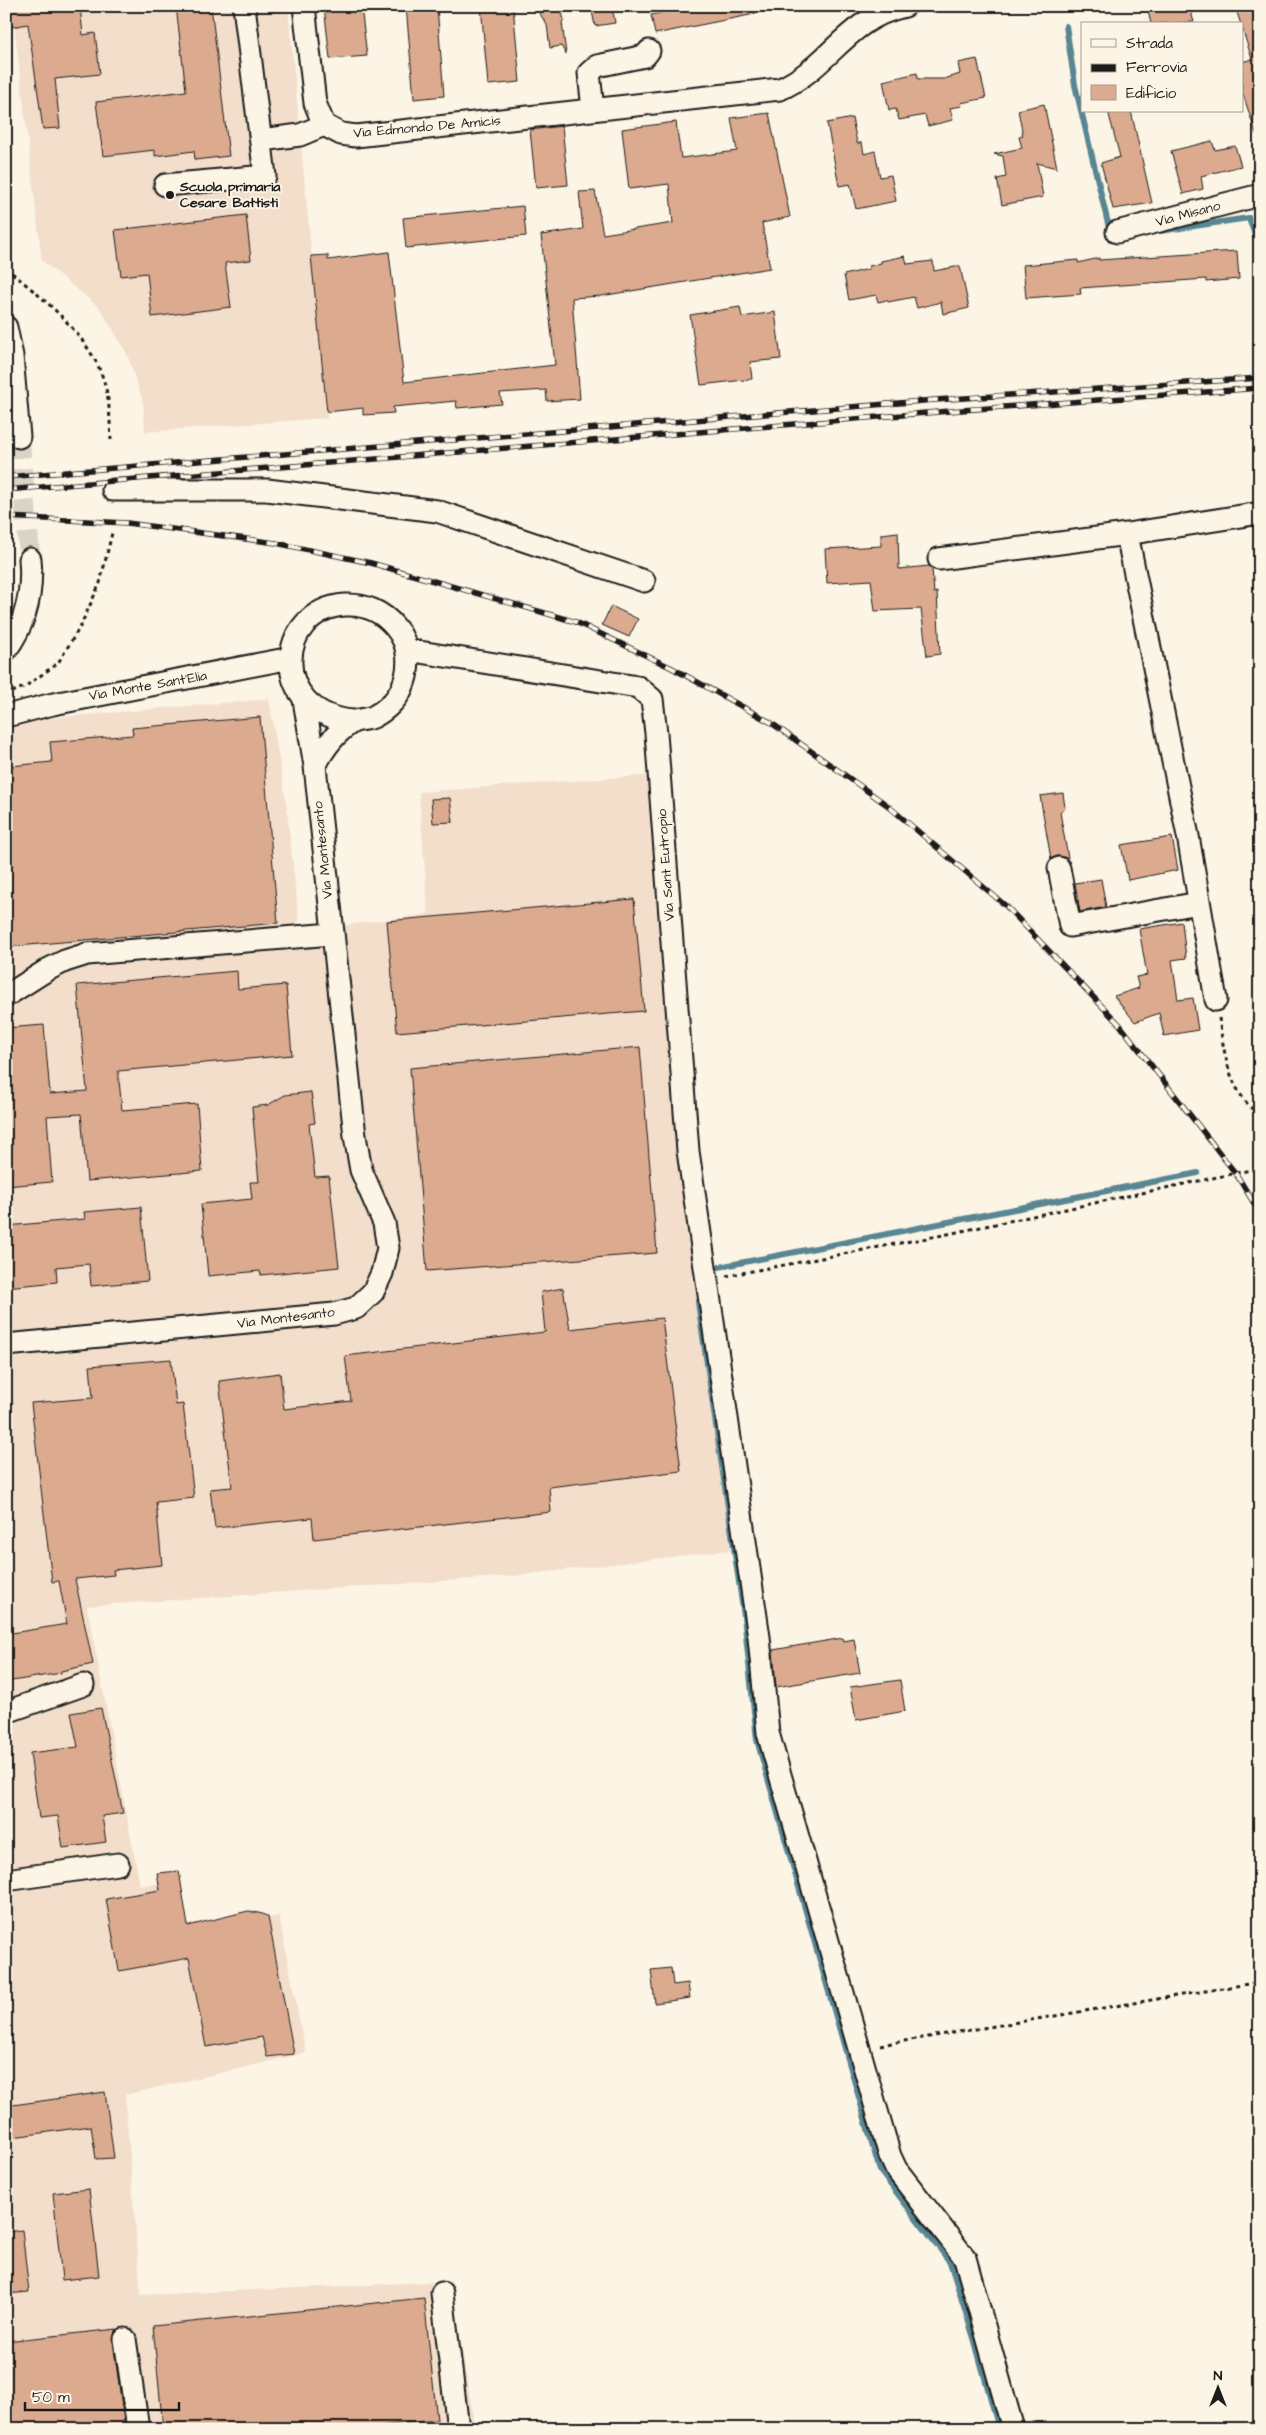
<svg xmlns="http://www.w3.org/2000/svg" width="1266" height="2435" viewBox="0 0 1266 2435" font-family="'Architects Daughter',sans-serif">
<rect width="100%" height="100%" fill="#fcf5e5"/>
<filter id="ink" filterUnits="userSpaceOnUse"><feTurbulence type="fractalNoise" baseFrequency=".02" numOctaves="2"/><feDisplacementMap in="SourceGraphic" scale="10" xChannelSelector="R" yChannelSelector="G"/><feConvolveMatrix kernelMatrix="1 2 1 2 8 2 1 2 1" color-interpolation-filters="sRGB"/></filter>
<g filter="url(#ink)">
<path fill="#f2decb" d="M12,6H288L327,418L145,432L143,402L127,354L100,308L42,261Z
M269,699L286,801L300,931L428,914L419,792L652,775L730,1550L513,1576L87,1606L140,1885L175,1883L184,1936L279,1916L306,2053L125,2095L141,2295L451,2281L475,2429H6V725L16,721Z"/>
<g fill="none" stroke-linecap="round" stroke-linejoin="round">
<path stroke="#598693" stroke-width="6" d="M1066,26L1075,85L1110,232
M1160,231L1249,218L1260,249
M719,1267L1198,1173
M698,1302L744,1616L757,1740L880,2171L950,2262L974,2338L999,2429"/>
</g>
<path fill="#dcaa8e" stroke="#1c1c1c" d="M6,6H80L83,35L95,33L100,74L55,79L60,128L43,129L28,24L6,28Z
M176,6H211L229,156L195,160L194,151L155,156V150L103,156L96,102L186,91Z
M324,6H361L367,56L330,59Z
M406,6H437L444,96L414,99Z
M481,6H513L520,82L488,85Z
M535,6H560L564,20L562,22L566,54L561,46L550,48L547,25Z
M591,6H612L615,23L595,26Z
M693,6H754L755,14L655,34L651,15Z
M1147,6H1189L1194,22L1151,24Z
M1235,6H1260V134H1256L1242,91V62L1252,59Z
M977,59L986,98L961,103L962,106L950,108L953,120L928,126L925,115L899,120L896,109L889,110L883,81L917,73L918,79H944L960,74L958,63Z
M1044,104L1057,168L1037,163L1043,197L1002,205L997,179L1006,177L1003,156L994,154L1022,148L1019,137L1023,136L1018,110Z
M1108,111H1131L1152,203L1113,209L1101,163L1120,157Z
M769,113L790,217L762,223L770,268L601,296L572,298L580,399L547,401L546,390L500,393L502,404L457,408L456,401L393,407L394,413L363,415V408L327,412L311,256L328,255V260L389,252L404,382L555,365L541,235L583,229L579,192L595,191L603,234L673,223L669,184L629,189L622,129L676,122L681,158L737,151L731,118Z
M852,118L857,143H862L864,154L875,151L880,177L891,175L896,201L856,209L850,184L839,186L827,123Z
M562,126L568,185L536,188L530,130Z
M1212,141L1215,150L1235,146L1241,166L1201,176L1203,189L1183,194L1171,151Z
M523,206L526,236L406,248L403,218Z
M246,215L251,260L225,263L231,307L152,317L147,273L121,276L115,230Z
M1237,251L1239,279L1206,282V279L1080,288L1081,294L1026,298L1023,265L1078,260V263L1099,258V260Z
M905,256L907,264L933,261L934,271L960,266L969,308L943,314L941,302L917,308L914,297L888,302L887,300L878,302L876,295L849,300L844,275L869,269V266L881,263V261Z
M740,307L742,317L775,312L781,359L750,362L752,379L701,385L690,315Z
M898,532L899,569L929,566L932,569L934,593L937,592L940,654L927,656L921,609L875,611L871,580L827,583L825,549L881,546V534Z
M611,606L638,619L629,637L602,625Z
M260,717L278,923L6,947V787L12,786L10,766L52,762L50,742L133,735L132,728Z
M1063,793L1065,808L1060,812L1068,858L1057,856L1051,859L1040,796Z
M450,798L453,822L433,823L431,799Z
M1172,837L1178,870L1128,880L1121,845Z
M1101,879L1106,907L1080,912L1075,883Z
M634,899L644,1011L397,1032L387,921Z
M1182,922L1186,958L1172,960L1178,1000L1193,998L1198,1030L1164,1036L1159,1013L1135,1022L1114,996L1139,988L1136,977L1147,975L1139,929Z
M237,971L238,989L286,985L292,1055L118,1071L122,1110L197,1104L202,1171L87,1181L81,1114L47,1116L52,1182L6,1186V1028L44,1025L50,1094L87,1091L77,985Z
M640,1047L657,1253L427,1271L410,1068Z
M311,1092L315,1123L309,1124L315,1177L329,1176L339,1267L261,1275L260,1271L208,1276L201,1204L252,1199L250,1182H259L252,1107L268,1105L285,1095Z
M141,1207L148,1281L91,1286L89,1264L56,1267L57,1282L6,1287V1226L85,1219L84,1212Z
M563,1288L570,1329L662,1318L681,1471L549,1487L551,1512L314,1539L312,1518L215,1528L210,1489L232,1487L219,1381L280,1373L284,1409L351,1401L345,1356L545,1332L541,1292Z
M171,1359L176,1405L183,1404L194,1498L156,1502L162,1565L113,1570L114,1575L75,1579L93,1664L61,1671V1673L6,1682V1634L67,1624L59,1581L52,1582L31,1403L93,1398L90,1366Z
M843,1638L844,1641L854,1639L860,1673L776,1687L773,1650Z
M900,1680L905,1711L856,1720L850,1687Z
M101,1708L123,1813L102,1816L106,1842L63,1848L58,1816L39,1818L30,1753L78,1747L71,1713Z
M179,1871L188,1926L248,1911L263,1914L268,1917L294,2054L267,2057L262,2037L206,2047L189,1958L119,1971L106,1899L160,1890L157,1873Z
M671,1968L673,1985L688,1983L690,1998L655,2003L651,1970Z
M105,2092L114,2158L96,2159L91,2126L6,2138V2106Z
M89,2189L99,2276L62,2280L53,2193Z
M22,2230L29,2292L6,2294V2232Z
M424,2298L437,2420L350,2429H163L153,2326Z
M117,2329L113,2341L125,2429H6V2341Z"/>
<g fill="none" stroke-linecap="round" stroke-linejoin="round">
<path stroke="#dad4c7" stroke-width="21" stroke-dasharray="21 11" stroke-linecap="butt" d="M19,437L30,559"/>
<g stroke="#1c1c1c" stroke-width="25">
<path id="minor" d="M304,6L315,103L324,125L341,134L356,136L780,89C830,67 845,19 905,6
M593,109L589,73L597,66L645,56L649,51
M261,140L300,135L324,125
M165,185L265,176L244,6
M1117,232L1260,195
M6,327L12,356L19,437
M113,490H267L437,511L644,581
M1127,534L1188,836L1216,1000
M939,559L1127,534L1260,513
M6,650C26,623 33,592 30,559
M407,650L638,687L652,699L656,733L688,1151L759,1637L768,1733L890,2156L896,2169L965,2258L1013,2429
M6,716L53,704L291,658
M315,766C324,748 334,734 351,723C357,719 366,720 373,717C385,711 397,700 402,688C411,668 410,644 395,627C383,612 365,604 345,605C275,610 268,713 353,721
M1059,868L1070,926L1199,903
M6,996L47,970L65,961L87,954L332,934
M6,1345L334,1314L356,1308L373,1292L382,1273L388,1248L384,1223L361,1170L355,1136L315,766L304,700
M6,1712L83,1685
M6,1880L118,1864
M442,2293L458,2429
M125,2339L138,2429"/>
</g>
<path stroke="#1c1c1c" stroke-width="3" stroke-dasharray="4 4" stroke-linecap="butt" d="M6,268C46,301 98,341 107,394C110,409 110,425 111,440
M12,692L26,686L58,663L80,627L100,583L112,533
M1219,1018C1224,1053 1229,1093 1260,1115
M726,1276L943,1235L1260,1168
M880,2045L1260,1982"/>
<use href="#minor" stroke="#fcf5e5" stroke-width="21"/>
<g stroke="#1c1c1c" stroke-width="5.5">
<path id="rail" d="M6,477L935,400L1260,378
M6,490L962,410L1260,388
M6,517L127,523L276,543L371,563L576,622L672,668L770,722L887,805L1006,906L1120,1025L1236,1174L1260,1213"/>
</g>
<use href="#rail" stroke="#fcf5e5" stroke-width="4" stroke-dasharray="11" stroke-linecap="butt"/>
</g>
</g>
<circle fill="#1c1c1c" stroke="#fcf5e5" stroke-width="2" cx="170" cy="195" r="5"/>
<g text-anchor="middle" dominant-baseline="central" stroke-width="4" stroke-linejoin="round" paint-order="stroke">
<g font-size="14" fill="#1c1c1c" stroke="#fcf5e5">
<text transform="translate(427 127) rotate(-5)">Via Edmondo De Amicis</text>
<text transform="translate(1188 214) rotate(-15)">Via Misano</text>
<text transform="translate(148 686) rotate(-10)">Via Monte Sant'Elia</text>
<text transform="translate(323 850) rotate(-96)">Via Montesanto</text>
<text transform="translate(666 865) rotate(-94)">Via Sant Eutropio</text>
<text transform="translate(286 1318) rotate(-7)">Via Montesanto</text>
</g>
<g font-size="14" font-weight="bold" fill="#1c1c1c" stroke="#fcf5e5" text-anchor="start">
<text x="180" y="187">Scuola primaria<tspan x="180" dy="16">Cesare Battisti</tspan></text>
</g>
</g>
<rect width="1266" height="2435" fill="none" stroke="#fcf5e5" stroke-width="25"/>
<rect x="12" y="12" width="1241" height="2410" fill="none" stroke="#1c1c1c" stroke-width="2" filter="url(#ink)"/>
<rect x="1081" y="22" width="162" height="90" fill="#fcf5e5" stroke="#a29e95"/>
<rect x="1091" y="39" width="25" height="8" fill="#fcf5e5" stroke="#a29e95"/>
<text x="1126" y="48" font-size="15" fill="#1c1c1c">Strada</text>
<rect x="1091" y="64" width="25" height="8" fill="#1c1c1c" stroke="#a29e95"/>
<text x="1126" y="72" font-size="15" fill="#1c1c1c">Ferrovia</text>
<rect x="1091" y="85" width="25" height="15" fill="#dcaa8e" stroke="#a29e95"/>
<text x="1126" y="98" font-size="15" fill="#1c1c1c">Edificio</text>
<g transform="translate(1218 2388)" stroke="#fcf5e5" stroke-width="4" paint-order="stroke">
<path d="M0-4L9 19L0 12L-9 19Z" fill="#1c1c1c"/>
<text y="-8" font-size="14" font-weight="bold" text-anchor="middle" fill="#1c1c1c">N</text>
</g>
<path d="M25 2402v8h154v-8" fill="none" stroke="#1c1c1c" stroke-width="2.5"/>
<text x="32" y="2402" font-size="15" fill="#1c1c1c" stroke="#fcf5e5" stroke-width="4" paint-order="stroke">50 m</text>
</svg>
